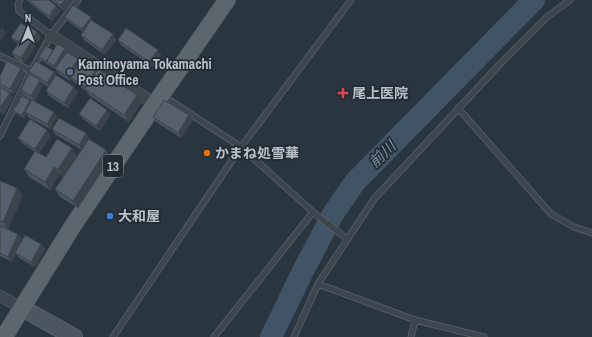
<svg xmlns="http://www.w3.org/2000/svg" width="592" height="337" viewBox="0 0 592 337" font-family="'Archivo Narrow','Noto Sans JP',sans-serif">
<rect width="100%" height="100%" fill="#29353f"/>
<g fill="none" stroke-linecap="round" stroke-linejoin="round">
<path stroke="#415466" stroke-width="22" d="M271,337L303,271L333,214L355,182L534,0"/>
<g stroke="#5b646c" stroke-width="7">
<path id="lane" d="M20,0L18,4L19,11L51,35
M0,56L31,71
M163,96L241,147L313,212L347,239
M458,108L551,214L574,227L592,233
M0,136L31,71L51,35L78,0
M318,284L415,320L484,337
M113,337L241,147L351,0
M214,337L313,212
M294,337L318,284L374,199L501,63L547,17L570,0
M411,337L415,320"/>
</g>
<g stroke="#5b646c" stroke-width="12">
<path id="street" d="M51,35L155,104
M0,296L22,308"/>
</g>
<g stroke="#5b646c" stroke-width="18">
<path id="secondary" d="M22,308L74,337"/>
</g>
<g stroke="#4a525b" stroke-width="18">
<path id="primary" d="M4,337L74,224L155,104L227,0"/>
</g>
<use href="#lane" stroke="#3d464f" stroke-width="5.5"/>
<use href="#street" stroke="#3d464f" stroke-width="11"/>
<use href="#secondary" stroke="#4c5661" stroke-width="16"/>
<use href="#primary" stroke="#5b666f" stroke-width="17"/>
</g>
<path fill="#49535d" d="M26,0H49L60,11L52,21Z
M51,0H73L64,11Z
M65,17L94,22L113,34L116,40L105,55L84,40L81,35L83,32L69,22Z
M11,37H41L24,64L15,58L12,53L18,43L13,40Z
M118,40L161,55L153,67L121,45Z
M65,48L69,53L80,62L95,71L96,73L137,95L142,102L129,122L90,96L86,91L74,82L72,80L70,81L59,74L56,70L49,65L41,60L39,57L53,50Z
M21,68L25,73L14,94L4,90L13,98L4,114L0,111V76Z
M29,71L54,72L57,76L78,92L68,108L49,96L46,91L48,87L41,82L43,85L35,101L57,117L50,129L28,117L26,114L24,118L15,113L13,111L31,101L32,100L24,96L21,90L32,76Z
M107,110L110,115L100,131L83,119L79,114Z
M189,115L193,120L181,138L156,122L153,117Z
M52,129L89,138V139L106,150L111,158L78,208L60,197L55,189L82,150L56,135Z
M51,136L39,153L46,157L77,155L63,177L60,174L50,190L29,177L24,169L35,152L22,143L18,138Z
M0,181L17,188L23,196L8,229L18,234L22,239L20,243L41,244L45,249L35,267L19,258L16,254L12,262L0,256Z"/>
<path fill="#3c434c" d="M65,0H73L64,11L60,5Z
M56,6L60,11L52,21L49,16Z
M91,17L94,22L86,34L82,29Z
M2,27L6,32L0,42V30Z
M37,32L41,37L24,64L21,58Z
M113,34L116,40L105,55L102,50Z
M65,48L69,53L58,71L54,66Z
M158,50L161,55L153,67L149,62Z
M78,59L82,65L70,77L72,80L70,81L67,76Z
M21,68L25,73L14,94L10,89Z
M95,71L99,77L88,91L85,87Z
M54,72L58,78L51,89L47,83Z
M40,80L43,85L35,101L31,96Z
M74,87L78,92L68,108L64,103Z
M10,93L13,98L4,114L0,108Z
M137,95L142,102L129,122L124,115Z
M30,100L32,103L25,112L26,114L24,118L22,115Z
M107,110L110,115L100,131L96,126Z
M54,112L57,117L50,129L47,124Z
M189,115L193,120L181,138L178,133Z
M47,130L51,136L39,154L35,149Z
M86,133L89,138L82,150L79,145Z
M72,148L77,155L63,177L58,169Z
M106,150L111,158L78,208L73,201Z
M54,167L60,174L50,190L45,182Z
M17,188L23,196L8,229L3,222Z
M18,234L22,239L12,262L8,257Z
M41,244L45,249L35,267L31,262Z"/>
<path fill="#55606c" stroke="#3c434c" d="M28,0H49L56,6L49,16Z
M54,0H65L60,5Z
M73,5L91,17L82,29L65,17Z
M91,20L113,34L102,50L81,35Z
M21,23L28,28L19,42L11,37Z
M29,26L37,32L21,58L12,53Z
M126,28L158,50L149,62L118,40Z
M57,44L65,48L54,66L47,61Z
M46,46L53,50L47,61L48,62L39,57Z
M67,52L78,59L67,76L55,69Z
M7,61L21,68L10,89L0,84V76Z
M36,61L54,72L47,83L29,71Z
M80,62L95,71L85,87L70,77Z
M98,69L137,95L124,115L85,89Z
M29,74L40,80L31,96L21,90Z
M56,75L74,87L64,103L46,91Z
M0,87L10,93L0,108Z
M22,96L30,100L22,115L13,111Z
M90,98L107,110L96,126L79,114Z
M32,100L54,112L47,124L25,112Z
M164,100L189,115L178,133L153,117Z
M59,118L86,133L79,145L52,129Z
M30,119L47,130L35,149L18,138Z
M57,139L72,148L58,169L54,167L45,182L24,169L35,151L46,157Z
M89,139L106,150L73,201L55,189Z
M0,181L17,188L3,222L0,221Z
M0,226L18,234L8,257L0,253Z
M25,235L41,244L31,262L15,253Z"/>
<circle fill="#5c6f8a" stroke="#222b34" stroke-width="1.5" cx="70" cy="72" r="4"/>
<path fill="#e0444e" stroke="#222b34" stroke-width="1.5" d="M341 87h4v4h4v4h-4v4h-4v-4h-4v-4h4z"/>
<circle fill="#e8710a" stroke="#222b34" stroke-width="1.5" cx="207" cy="153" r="4"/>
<circle fill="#3f7fe0" stroke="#222b34" stroke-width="1.5" cx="110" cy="216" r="4"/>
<g text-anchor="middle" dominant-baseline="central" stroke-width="3.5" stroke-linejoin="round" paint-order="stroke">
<rect fill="#222b34" stroke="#8c949c" stroke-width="1" x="103" y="155" width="20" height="22" rx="3"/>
<g font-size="13" font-weight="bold" fill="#bac1c9">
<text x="113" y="166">13</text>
</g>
<g font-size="14" font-weight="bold" fill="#bac1c9" stroke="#222b34" text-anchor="start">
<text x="78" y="64">Kaminoyama Tokamachi<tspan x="78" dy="16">Post Office</tspan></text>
<text x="352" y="93">尾上医院</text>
<text x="215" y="153">かまね処雪華</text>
<text x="118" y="216">大和屋</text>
</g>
<g font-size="15" font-style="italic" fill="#7e95a9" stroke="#222b34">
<text transform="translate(382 154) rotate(-45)">前川</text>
</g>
</g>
<g transform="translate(28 28)" stroke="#222b34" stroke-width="3" paint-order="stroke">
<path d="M0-3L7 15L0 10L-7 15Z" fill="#bac1c9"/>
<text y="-6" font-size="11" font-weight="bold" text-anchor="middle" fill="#bac1c9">N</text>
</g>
</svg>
